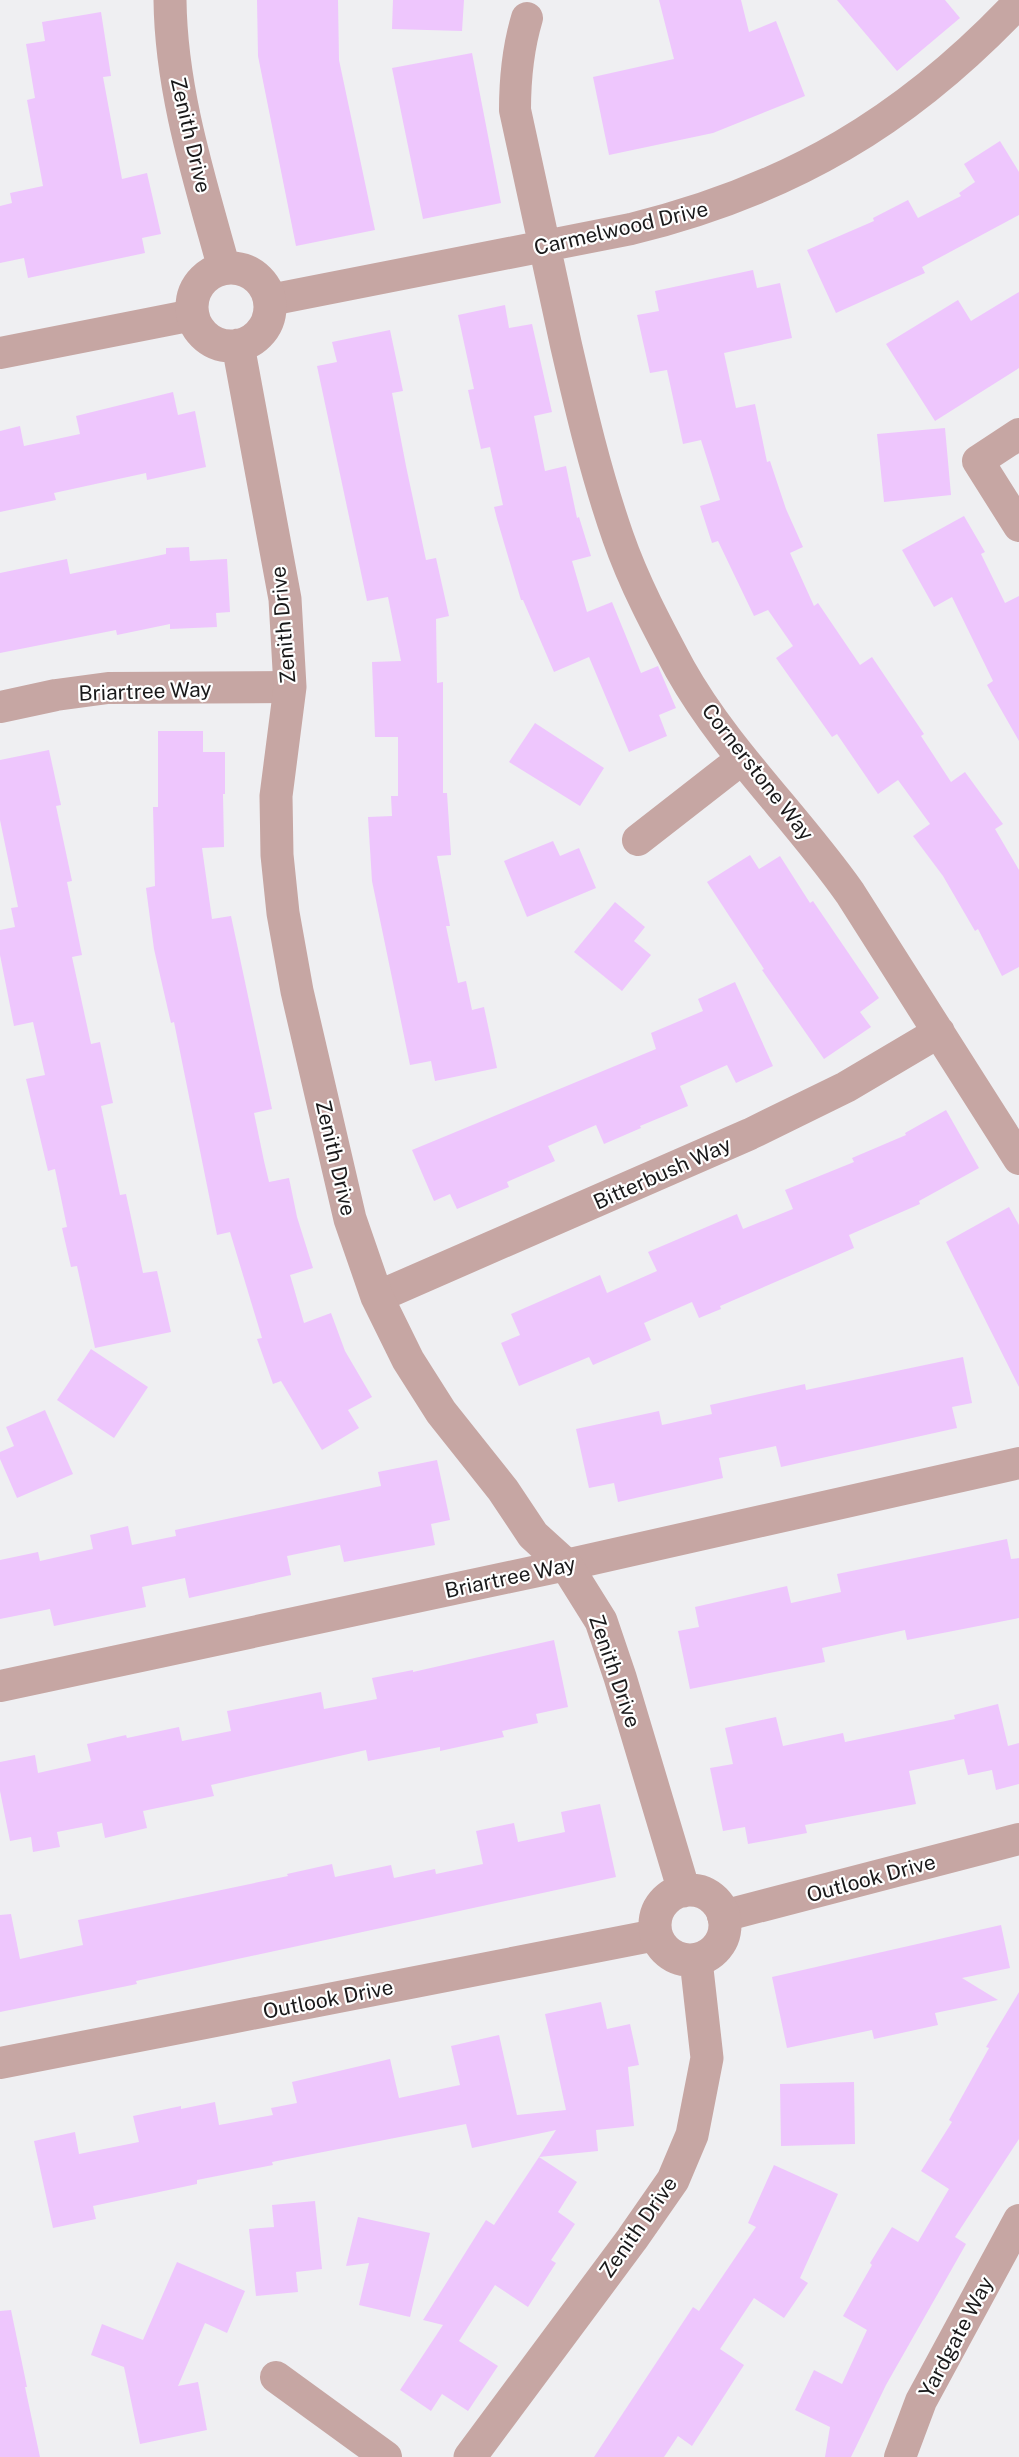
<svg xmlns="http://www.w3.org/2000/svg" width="1019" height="2457" viewBox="0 0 1019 2457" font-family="'Public Sans',sans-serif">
<rect width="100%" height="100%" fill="#efeff2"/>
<path fill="#eec6fd" d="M257,0H338L339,60L375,230L296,246L258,56Z
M393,0H464L462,31L392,29Z
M659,0H741L749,32L776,21L805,96L713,133L609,155L593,77L674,59Z
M837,0H945L960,18L897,71Z
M101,12L111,76L103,77L122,179L147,173L161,234L142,238L145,253L28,278L24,258L0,263V206L12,203L10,193L43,186L27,100L35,98L26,44L45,41L42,22Z
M472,53L501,203L423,219L392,68Z
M1000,141L1019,172V215L922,267L925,273L836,313L807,250L874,221L873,218L908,200L918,218L961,196L959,193L975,182L964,164Z
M753,270L757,288L780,283L792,338L724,353L736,408L755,404L767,462L770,461L786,509L803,547L790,553L814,606L818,603L860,665L872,657L924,734L921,736L951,782L965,772L1003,824L995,829L1019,870V967L1002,976L978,929L975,931L943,876L913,836L930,824L898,780L878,794L837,734L832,737L776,658L793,646L768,610L754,616L718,541L712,543L700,506L720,500L701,440L683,444L667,370L650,373L637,315L659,311L655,291Z
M1019,292V368L935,421L886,344L958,300L971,321Z
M505,305L509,328L532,324L552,412L534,416L545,471L566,466L577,518L579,517L591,556L572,561L587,612L612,602L641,673L658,666L676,708L659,715L667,736L629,752L589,657L554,672L523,600H521L497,519L494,507L503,505L490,447L481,449L468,390L474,389L458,315Z
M390,330L403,391L392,393L406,466L426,560L436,558L449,616L436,619L437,683L443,682V793H447L451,855L437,856L450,926H446L458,983L466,981L472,1010L484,1007L497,1068L435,1081L431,1061L410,1065L372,881L368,817L392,816L391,796H398V737H375L372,662L401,661L388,597L367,601L317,366L337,362L332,342Z
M173,392L178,415L195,411L206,467L147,480L146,473L54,493L56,500L0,512V431L20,426L24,446L80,434L76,416Z
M945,428L951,495L884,502L877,434Z
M964,516L985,552L981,554L1005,603L1019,596V741L987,685L993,681L952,597L934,607L902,550Z
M189,547L190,561L227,559L230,612L216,613L217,627L170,629V624L117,635L116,630L0,653V573L67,559L70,574L166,554V548Z
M535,723L604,768L580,806L509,762Z
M158,731H203V752H225V794H223L224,847L202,848L212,919L231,916L272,1109L254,1113L264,1161L269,1182L289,1178L297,1217L313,1268L290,1275L304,1323L331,1313L345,1351L372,1397L348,1410L359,1428L322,1450L281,1381L273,1384L257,1339L262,1338L230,1232L217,1235L174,1022L171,1023L154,949L146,888L155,886L153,807H158Z
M49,750L61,805L56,806L72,881L67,882L82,955L72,957L91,1044L100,1042L113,1103L101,1106L120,1195L126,1194L143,1273L157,1271L171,1332L95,1348L77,1266L71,1267L62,1228L67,1227L55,1169L48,1171L26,1079L45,1075L33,1022L14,1026L0,955V930L15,927L11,908L18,907L0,820V760Z
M553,841L560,856L579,848L596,888L527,917L504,861Z
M750,855L759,869L780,856L810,903L813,901L879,998L860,1012L871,1027L824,1059L762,970L764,969L707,882Z
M615,902L645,927L634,941L651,955L622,991L574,952Z
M735,982L773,1066L736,1083L727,1065L680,1086L688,1106L640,1126L641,1128L604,1144L596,1125L548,1146L555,1161L507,1182L509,1187L457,1209L450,1194L434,1201L412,1150L656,1049L651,1033L703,1011L698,999Z
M946,1110L979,1168L919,1201L920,1204L849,1235L854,1248L720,1306L721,1309L699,1318L692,1302L644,1323L651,1340L593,1365L589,1357L519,1386L501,1343L520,1335L511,1314L600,1275L607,1293L657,1271L648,1252L737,1214L743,1229L793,1209L785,1190L854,1162L852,1158L906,1135L905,1133Z
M1009,1207L1019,1225V1387L946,1242Z
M91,1349L148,1387L114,1438L57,1400Z
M963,1357L972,1403L952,1407L957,1428L781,1467L776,1446L719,1458L723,1478L618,1502L614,1483L589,1488L576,1429L659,1411L662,1425L712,1414L710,1405L805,1384L806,1390Z
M45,1410L73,1474L17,1498L0,1459V1452L14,1446L6,1427Z
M437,1460L450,1520L431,1524L435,1545L344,1562L340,1545L287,1556L291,1575L189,1598L185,1578L142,1587L146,1607L54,1626L50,1609L0,1619V1560L38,1552L40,1561L93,1549L90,1535L128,1526L132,1545L176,1536L175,1530L381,1486L378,1472Z
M1007,1539L1011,1559L1019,1558V1618L907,1640L905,1630L822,1648L825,1662L690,1689L678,1631L699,1627L695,1607L787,1586L791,1603L841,1592L837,1574Z
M554,1640L568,1707L536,1714L538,1723L502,1731L504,1737L440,1751V1747L368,1761L366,1750L211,1785L214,1796L143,1811L147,1828L105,1838L102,1823L57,1832L60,1847L33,1852L31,1837L10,1841L0,1791V1762L35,1755L38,1773L91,1761L87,1744L126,1735L127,1738L179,1727L182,1741L231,1731L227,1711L321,1692L324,1709L377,1699L372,1678L413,1670V1672Z
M998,1704L1008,1746L1019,1743V1784L996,1790L992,1770L968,1775L964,1759L909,1771L916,1804L805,1825L807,1833L748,1844L745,1827L723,1831L710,1768L733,1764L725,1728L776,1717L783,1746L843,1733L845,1742L955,1719L954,1715Z
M600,1804L616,1877L136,1981L137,1984L0,2012V1915L11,1914L20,1959L83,1945L78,1920L288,1876L287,1874L332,1864L335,1877L391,1865L394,1878L435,1869L436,1874L483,1864L476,1831L514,1823L518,1842L565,1832L561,1812Z
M1001,1925L1010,1968L962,1978L998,2000L935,2013L938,2025L874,2039L872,2030L787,2048L772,1977Z
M1019,1992V2139L955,2237L966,2244L886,2385L851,2457H825L830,2427L795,2410L814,2370L842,2384L867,2330L843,2316L872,2265L870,2263L892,2227L918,2242L949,2189L921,2171L952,2122L949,2120L989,2048L986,2047Z
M601,2002L607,2029L630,2024L639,2065L628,2067L634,2126L596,2130L598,2151L539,2157L556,2130L472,2148L466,2124L272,2162L273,2165L197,2180V2184L93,2206L96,2219L53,2228L34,2141L75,2132L79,2154L139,2142L133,2116L181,2106V2109L215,2102L219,2125L273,2115L271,2108L297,2103L292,2082L390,2059L399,2098L460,2085L451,2046L499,2035L517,2115L566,2110L545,2014Z
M854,2082L855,2144L781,2146L780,2084Z
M539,2157L577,2182L558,2212L575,2224L551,2260L556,2263L528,2307L495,2285L459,2341L498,2366L468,2411L442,2394L431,2411L400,2390L443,2325L423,2320L486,2220L494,2225Z
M774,2165L838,2194L800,2278L808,2283L784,2318L754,2298L720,2349L744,2365L692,2446L678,2436L664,2457H594L693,2307L699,2311L756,2227L748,2223Z
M315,2201L322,2269L296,2272L298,2292L256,2296L249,2229L274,2227L272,2205Z
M358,2217L430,2233L410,2317L359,2305L369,2263L346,2266Z
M177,2262L245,2291L227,2333L205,2323L178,2386L198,2382L207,2430L140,2444L124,2367L91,2355L102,2324L143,2340Z
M11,2310L27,2387H25L40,2457H0V2311Z"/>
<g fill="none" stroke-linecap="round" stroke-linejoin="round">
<path stroke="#c6a6a3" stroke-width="32" d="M527,18C518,48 515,78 515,110C532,188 549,266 566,345C581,410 596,474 618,537C634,583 657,626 680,669C726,751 796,816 850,893L1019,1159
M270,300L631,229C790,190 907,121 1019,2
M0,353L193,315
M1019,434L978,461L1019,526
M0,707L56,695L108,688L290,687
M638,840L742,759
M377,1297L750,1134L846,1087L939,1032
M0,1686L566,1565L1019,1463
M723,1916L1019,1839
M0,2063L656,1935
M276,2377L386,2457
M900,2457L921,2401L1019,2220"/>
<path stroke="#c6a6a3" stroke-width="33" d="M170,0C171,92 200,181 224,268
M192 307a39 39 0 1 1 78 0a39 39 0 1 1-78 0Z
M238,345L285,599L290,687L276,796L277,855L283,913L297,991L350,1219L377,1297L408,1360L441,1412L503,1490L533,1535L566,1565L601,1621L620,1677L684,1891
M655 1925a35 35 0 1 1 70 0a35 35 0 1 1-70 0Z
M470,2457L632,2239L673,2180L692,2135L707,2058L696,1960"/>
</g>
<g text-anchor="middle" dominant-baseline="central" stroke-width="4.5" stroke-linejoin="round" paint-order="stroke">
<g font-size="21" fill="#19191a" stroke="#fff">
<text transform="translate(191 135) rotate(77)">Zenith Drive</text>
<text transform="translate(621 228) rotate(-13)">Carmelwood Drive</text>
<text transform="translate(283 625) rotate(-95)">Zenith Drive</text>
<text transform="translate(145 691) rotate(-2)">Briartree Way</text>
<text transform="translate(758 772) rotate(52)">Cornerstone Way</text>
<text transform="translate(336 1158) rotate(77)">Zenith Drive</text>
<text transform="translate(662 1173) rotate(-24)">Bitterbush Way</text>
<text transform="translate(510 1577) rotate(-12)">Briartree Way</text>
<text transform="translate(615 1671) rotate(71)">Zenith Drive</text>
<text transform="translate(871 1878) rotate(-15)">Outlook Drive</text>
<text transform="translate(328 1999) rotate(-11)">Outlook Drive</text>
<text transform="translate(638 2227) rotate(-55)">Zenith Drive</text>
<text transform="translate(956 2337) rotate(-62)">Yardgate Way</text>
</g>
</g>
</svg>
